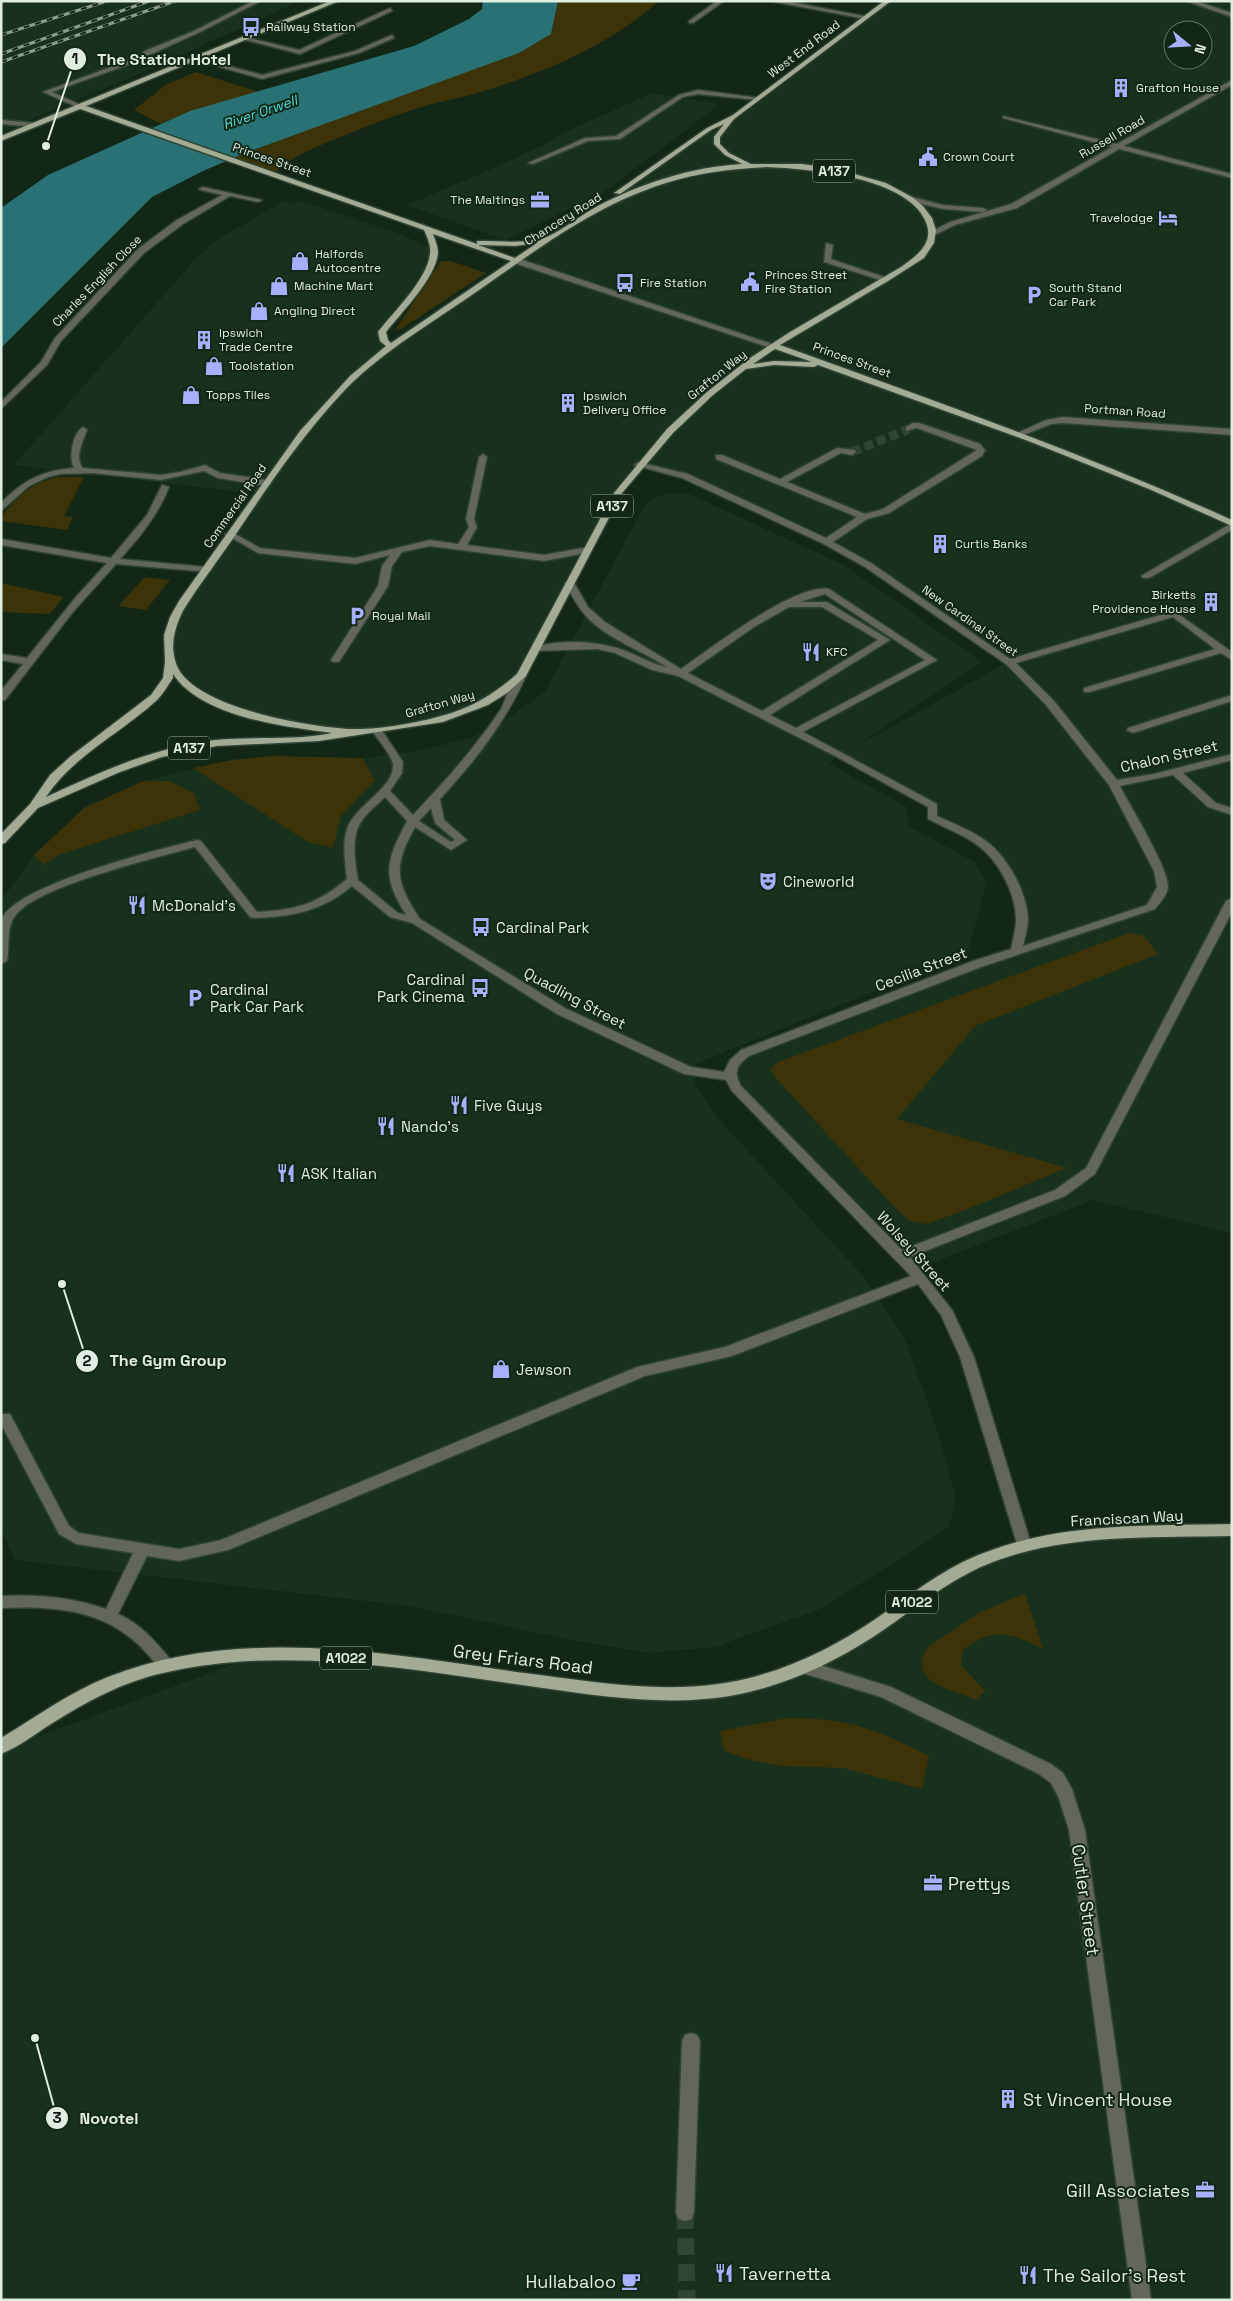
<svg xmlns="http://www.w3.org/2000/svg" width="1233" height="2301" viewBox="0 0 1233 2301" font-family="'Space Grotesk',sans-serif">
<rect width="100%" height="100%" fill="#122716"/>
<path fill="#17311c" fill-rule="evenodd" d="M1,1H300L153,68L1,132Z
M888,1H1232V1233L1093,1200L914,1270L736,1088L737,1058L1016,950L1020,933L1013,888L983,844L932,817V806L841,755L828,763L907,807L908,826L975,862L986,884L968,953L695,1064V1085L723,1124L865,1278L903,1335L935,1423L956,1498L949,1527L823,1608L715,1647L649,1653L572,1640L409,1606L15,1560L1,1528V901L34,855L84,808L143,781L232,760L272,756L362,758L414,752L471,738L512,715L545,692L644,506L655,497L669,493H687L844,565L982,662L852,749L1008,662L849,554L685,476L638,465L618,493L521,676L492,701L424,723L352,732L286,724L242,712L187,685L168,652L180,604L259,494L14,465L200,254L220,238L284,201L294,204L301,201L395,232L434,249L426,274L382,332L392,347L598,209L709,129L757,98ZM1173,30H1203V60H1173Z
M652,93L720,104L604,192L506,240L407,205L485,172L549,142L563,133Z
M1232,1530V2300H1V1750L262,1654L685,1695L792,1671L947,1579L1024,1544Z"/>
<path fill="#3c3309" d="M558,1H659C609,46 541,74 477,93C460,98 442,101 425,106C395,115 365,127 336,139C312,149 293,155 274,174L244,164L223,162L551,34Z
M196,72L258,92L190,111L161,124L134,110L167,84Z
M441,261H451L486,273L401,329H396Z
M58,477H84L64,516L73,517L67,530L1,521V516C20,496 29,483 58,477Z
M145,577L170,580L146,610L118,606Z
M1,583L64,597L50,614L1,612Z
M272,756L362,758L375,780L341,816L333,848L308,842L193,768L232,760Z
M143,781H169L194,793L200,810L58,855L44,865L34,855L84,808Z
M1129,933L1144,936L1158,954L975,1026L897,1119L1067,1168L968,1209L927,1224L910,1221L895,1208L774,1076L770,1069L778,1062Z
M1025,1593L1043,1649C1013,1633 991,1627 963,1650L961,1665L985,1691L976,1700C953,1690 904,1682 928,1647L979,1613Z
M787,1718C850,1718 875,1729 929,1756L922,1789L843,1768L780,1766L746,1759L724,1751L720,1731Z"/>
<path fill="#287175" d="M483,1H558L551,34L519,53L245,153L203,171L152,197L1,348V208L48,175L190,111L414,46L469,19L482,9Z"/>
<g fill="none" stroke-linecap="round" stroke-linejoin="round">
<path stroke="#314534" stroke-width="9" stroke-dasharray="9 4.5" stroke-linecap="butt" d="M852,452L909,429"/>
<path stroke="#314534" stroke-width="17" stroke-dasharray="17 9" stroke-linecap="butt" d="M685,2212L687,2300"/>
<g stroke="#2f4332" stroke-width="3">
<path id="minor" d="M253,1H261L198,33L145,57L183,61L185,64L141,60L52,92L81,105L82,106L79,108L43,92L138,57L145,51L194,31Z
M717,1H724L693,23H689V21Z
M770,1H785L869,17L866,19Z
M1186,1H1196L1232,13V17Z
M390,8L392,11L300,54L242,39L245,37L299,50Z
M392,35L394,38L359,53L262,79L192,59L195,57L262,75L355,51Z
M1232,80V85L1124,146L1232,174V178L1119,149L1017,208L955,225L935,235L928,233L950,222L1011,204L1112,147L1003,118V116L1117,144Z
M698,90L760,98L757,100L698,94L683,97L620,139L588,141L533,164L528,163L585,138L616,136L679,95Z
M1,120L35,123L38,125L35,127L1,124Z
M203,187L262,200L258,202L230,196L183,224L144,253L61,341L47,365L1,409V402L41,362L55,338L138,249L177,220L222,195L201,190L199,189Z
M912,197L943,205L983,208L987,210L983,212L943,209L909,201V197Z
M826,243L833,245L831,259L890,279L883,281L824,262Z
M514,259H520L778,346L771,348L514,263Z
M1063,417L1232,429V435L1063,423L1051,424L1019,437L1015,434L1046,420Z
M913,423H919L980,444L985,450L982,456L889,513L867,519L833,542L871,563L1010,659L1174,611L1232,652V660L1221,653L1090,692H1084V688L1215,649L1173,617L1016,663L1054,701L1117,780L1154,774L1232,754V760L1183,773L1216,803L1232,808V815L1208,807L1173,775L1120,786C1130,806 1168,867 1168,886C1168,894 1160,903 1155,909L981,967L749,1056C737,1065 733,1072 741,1086L902,1250L1055,1190L1086,1168L1226,901L1232,898V912L1095,1174L1065,1196L910,1257L952,1310L974,1357L1031,1544L1029,1548L1024,1550L1019,1548L1017,1544L960,1357L941,1315L918,1284L732,1356L645,1376L228,1550L179,1561L147,1556L118,1614C141,1624 156,1642 171,1660L174,1665L171,1670L166,1671L161,1670C151,1658 141,1645 128,1636C93,1608 44,1606 1,1608V1596C37,1594 71,1597 106,1609L133,1553L76,1544L59,1534L1,1424V1414H10L69,1526L79,1533L179,1549L221,1540L637,1367L725,1347L911,1276L732,1091L726,1080L684,1074L557,1014L412,923L390,917L352,886C322,911 292,917 254,918L250,917L195,847C156,858 36,886 15,916C6,928 10,947 7,961L1,964C1,953 0,929 2,919C15,885 160,849 197,840L201,841L257,912C296,910 317,904 347,879C345,863 342,845 347,829C354,806 395,788 393,764C392,756 377,738 372,731L373,729H381L403,762L402,773L390,791L413,815C445,781 475,748 501,709C506,700 512,676 521,673L526,676C505,723 475,761 440,799L444,820L467,840L451,850L415,827C393,867 395,881 420,919L565,1008L691,1067L724,1072L730,1060L741,1050L973,961L1011,949C1013,939 1016,929 1016,919C1016,894 999,862 980,847C965,835 945,828 928,819V807L837,757L678,676L652,670L615,653L597,649L533,651V647C560,640 593,640 620,649C636,654 650,664 667,667C641,650 607,639 586,616C577,606 571,594 565,583L570,580L573,581L588,607L605,622L681,669C710,649 795,583 829,589L937,660L803,732L937,804V816C954,824 971,830 986,841C1007,856 1027,892 1028,919C1028,928 1025,937 1023,946L1147,905L1157,887L1154,871L1109,785L1046,705L1006,664L865,567L824,544L682,478L634,465L638,462L688,474L826,538L857,517L716,459V455H722L780,479L837,448L855,450L856,452L852,455L841,453L787,482L865,514L883,509L977,450L917,428L906,431V427ZM825,594L925,660L796,728L770,715L890,640L827,602H800ZM789,607H822L878,640L762,711L688,673L754,627ZM385,797L407,821C386,861 381,875 406,915L398,913L358,880C355,861 350,836 363,819C369,811 378,804 385,797ZM431,808L435,823L455,840L451,842L419,821Z
M83,427L87,430C83,441 74,458 83,468L161,475L180,472L205,465L220,473L267,480L271,483L267,486L218,478L204,471L161,480L92,473L60,474L48,477L29,486L1,511V503C22,481 43,470 74,468C68,458 73,432 83,427Z
M483,454L487,457L474,519L477,527L467,545L544,555L588,547L591,548V552L544,561L430,546L402,552L392,566L388,586L339,662H333L331,660L378,586L382,566L390,555L355,564L258,553L225,534L232,532L260,548L355,558L430,540L458,544L469,527L466,519L479,457Z
M162,485L169,487C158,515 140,537 120,559L206,567L211,570L209,572L116,564L72,613L5,700L1,701V691L23,664L1,660V654L27,658L76,597L107,563L1,545V539L111,558L147,515Z
M1232,523V530L1149,578H1143L1141,576Z
M1232,695V701L1136,732L1132,733L1127,730L1128,728Z
M804,1660L891,1687L1051,1764L1063,1773L1072,1789L1085,1830L1151,2300H1132L1069,1830L1058,1796L1051,1783L1039,1774L881,1697L799,1672L796,1667L799,1662Z
M691,2033L697,2035L700,2041L694,2212L692,2219L685,2221L678,2219L676,2212L682,2041L685,2035Z"/>
</g>
<g stroke="#2f4332" stroke-width="3">
<path id="major" d="M330,1H339L86,106L477,244V241H480C501,241 524,244 544,238C557,234 583,214 596,207C641,183 692,167 742,164L725,155L714,144V137L724,124L711,130L620,194L614,193L707,128L733,115L884,1H891L734,119L720,137V144L729,153L751,164H802L837,169L886,183L912,197L923,206L932,218L936,230L934,243L924,258L888,281L780,345C932,400 1084,453 1232,520V526L1149,489L1031,442L818,365L814,367L774,365L746,369L713,395L673,433L622,493L526,676L507,693L488,705L443,722L319,741L217,746L162,757L120,772L38,808L5,843L1,844V834L30,804L50,775L71,756L151,695L163,678L165,662L164,635L170,617L179,601L300,431L350,376L386,346L380,341L378,332C394,311 428,279 430,253C431,245 427,237 424,230L80,109L1,141V136ZM767,167C809,169 912,177 927,225C933,245 915,257 901,267L790,332L750,358L707,392L667,429L614,493L517,674C494,694 471,708 441,716C417,723 376,730 351,729C310,727 185,707 175,660C170,642 176,624 184,609C199,585 216,563 232,540C266,489 300,438 342,393C378,355 422,329 466,299C529,256 591,206 666,183C699,172 733,169 767,167ZM433,234L511,261L391,343L388,340L386,332C401,313 436,278 438,253C438,246 435,240 433,234ZM537,243L515,258L478,245L515,246ZM775,349L812,362L774,361L753,364ZM173,674C201,717 286,727 332,733C294,741 254,736 215,740C155,747 100,772 46,797C74,755 120,734 157,700C163,694 168,685 173,678Z
M1232,1524V1536C1151,1538 1065,1533 988,1564C946,1581 911,1612 873,1637C830,1665 781,1687 730,1696C668,1706 605,1697 543,1688C419,1671 287,1644 163,1673C122,1682 86,1702 51,1724C35,1734 19,1747 1,1754V1738C36,1717 70,1692 108,1677C240,1625 388,1654 524,1673C588,1681 653,1693 718,1684C776,1676 829,1651 877,1618C909,1596 940,1571 976,1556C1057,1522 1146,1526 1232,1524Z"/>
</g>
<use href="#minor" fill="#62665b" fill-rule="evenodd"/>
<use href="#major" fill="#a3ab94" fill-rule="evenodd"/>
<g stroke="#8d9d8f" stroke-width="3">
<path id="rail" d="M1,35L107,1
M1,54L149,1
M1,62L175,1"/>
</g>
<use href="#rail" stroke="#122716" stroke-width="2" stroke-dasharray="6" stroke-linecap="butt"/>
</g>
<defs>
<g id="bus-bare" transform="scale(1.5)"><path d="M-5-6H5V4H4V6H2V4H-2V6H-4V4H-5ZM-3.5-4V0h7V-4ZM-3.5 1.2v1.5H-2V1.2ZM2 1.2v1.5H3.5V1.2Z" fill="#a7b0fc" stroke="#122716" stroke-width="2.5" paint-order="stroke"/></g>
<g id="building-bare" transform="scale(1.5)"><path d="M-4-6H4V6H1V3H-1V6H-4ZM-2.5-4.3h1.7v1.8h-1.7ZM.8-4.3h1.7v1.8H.8ZM-2.5-1h1.7V.8h-1.7ZM.8-1h1.7V.8H.8Z" fill="#a7b0fc" stroke="#122716" stroke-width="2.5" paint-order="stroke"/></g>
<g id="civic-bare" transform="scale(1.5)"><path d="M-.6-6.5H3V-4.5H.6V-3L4-1V1h2V6H-6V1h2V-1L-.6-3ZM-1.2 2.5V6h2.4V2.5Z" fill="#a7b0fc" stroke="#122716" stroke-width="2.5" paint-order="stroke"/></g>
<g id="office-bare" transform="scale(1.5)"><path d="M-6-3h4V-5.5h4V-3h4V5H-6ZM-1-4.5V-3h2v-1.5ZM-6 0V1H6V0Z" fill="#a7b0fc" stroke="#122716" stroke-width="2.5" paint-order="stroke"/></g>
<g id="hotel-bare" transform="scale(1.5)"><path d="M-6-4.5h1.5V1H6V5H4.5V3h-9V5H-6ZM-4 0a1.8 1.8 0 1 1 3.6 0ZM.5 0V-2.5h3Q6-2.5 6 0Z" fill="#a7b0fc" stroke="#122716" stroke-width="2.5" paint-order="stroke"/></g>
<g id="shop-bare" transform="scale(1.5)"><path d="M-5-2.5h2.3a2.7 3.5 0 0 1 5.4 0H5L5.5 6h-11ZM-1.5-2.5h3a1.5 2.3 0 0 0-3 0Z" fill="#a7b0fc" stroke="#122716" stroke-width="2.5" paint-order="stroke"/></g>
<g id="parking-bare" transform="scale(1.5)"><path d="M-3.5-5.5H1a3.5 3.5 0 0 1 0 7H-1V5.5H-3.5ZM-1-3.4V-.6H.8a1.4 1.4 0 0 0 0-2.8Z" fill="#a7b0fc" stroke="#122716" stroke-width="2.5" paint-order="stroke"/></g>
<g id="restaurant-bare" transform="scale(1.5)"><path d="M-5-6h1v4h1v-4h1v4h1v-4h1v5L-1.5 .5V6h-2V.5L-5-1ZM5-6V6H3V1.5H1.5Q1.5-4 5-6Z" fill="#a7b0fc" stroke="#122716" stroke-width="2.5" paint-order="stroke"/></g>
<g id="theatre-bare" transform="scale(1.5)"><path d="M-5-5.5Q0-4 5-5.5V0Q5 5 0 6Q-5 5-5 0ZM-3.3-2.5H-1v1.5H-3.3ZM1-2.5H3.3v1.5H1ZM-2.8 1Q0 5.5 2.8 1Z" fill="#a7b0fc" stroke="#122716" stroke-width="2.5" paint-order="stroke"/></g>
<g id="cafe-bare" transform="scale(1.5)"><path d="M-5.5-4.5H6V0H3Q3 3.5 0 3.5H-2.5Q-5.5 3.5-5.5 0ZM3-3.2v2h1.7v-2ZM-6 4.5H4V6H-6Z" fill="#a7b0fc" stroke="#122716" stroke-width="2.5" paint-order="stroke"/></g>
</defs>
<g fill-rule="evenodd">
<use href="#bus-bare" x="251" y="27"/>
<use href="#building-bare" x="1121" y="88"/>
<use href="#civic-bare" x="928" y="157"/>
<use href="#office-bare" x="540" y="200"/>
<use href="#hotel-bare" x="1168" y="218"/>
<use href="#shop-bare" x="300" y="261"/>
<use href="#civic-bare" x="750" y="282"/>
<use href="#bus-bare" x="625" y="283"/>
<use href="#shop-bare" x="279" y="286"/>
<use href="#parking-bare" x="1034" y="295"/>
<use href="#shop-bare" x="259" y="311"/>
<use href="#building-bare" x="204" y="340"/>
<use href="#shop-bare" x="214" y="366"/>
<use href="#shop-bare" x="191" y="395"/>
<use href="#building-bare" x="568" y="403"/>
<use href="#building-bare" x="940" y="544"/>
<use href="#building-bare" x="1211" y="602"/>
<use href="#parking-bare" x="357" y="616"/>
<use href="#restaurant-bare" x="811" y="652"/>
<use href="#theatre-bare" x="768" y="881"/>
<use href="#restaurant-bare" x="137" y="905"/>
<use href="#bus-bare" x="481" y="927"/>
<use href="#bus-bare" x="480" y="988"/>
<use href="#parking-bare" x="195" y="998"/>
<use href="#restaurant-bare" x="459" y="1105"/>
<use href="#restaurant-bare" x="386" y="1126"/>
<use href="#restaurant-bare" x="286" y="1173"/>
<use href="#shop-bare" x="501" y="1369"/>
<use href="#office-bare" x="933" y="1883"/>
<use href="#building-bare" x="1008" y="2099"/>
<use href="#office-bare" x="1205" y="2190"/>
<use href="#restaurant-bare" x="724" y="2273"/>
<use href="#restaurant-bare" x="1028" y="2275"/>
<use href="#cafe-bare" x="631" y="2281"/>
</g>
<g text-anchor="middle" dominant-baseline="central" stroke-width="4" stroke-linejoin="round" paint-order="stroke">
<g font-size="12" fill="#e0ede1" stroke="#122716" text-anchor="start">
<text x="266" y="27">Railway Station</text>
<text x="1136" y="88">Grafton House</text>
<text x="943" y="157">Crown Court</text>
<text x="525" y="200" text-anchor="end">The Maltings</text>
<text x="1153" y="218" text-anchor="end">Travelodge</text>
<text x="315" y="254">Halfords<tspan x="315" dy="14">Autocentre</tspan></text>
<text x="765" y="275">Princes Street<tspan x="765" dy="14">Fire Station</tspan></text>
<text x="640" y="283">Fire Station</text>
<text x="294" y="286">Machine Mart</text>
<text x="1049" y="288">South Stand<tspan x="1049" dy="14">Car Park</tspan></text>
<text x="274" y="311">Angling Direct</text>
<text x="219" y="333">Ipswich<tspan x="219" dy="14">Trade Centre</tspan></text>
<text x="229" y="366">Toolstation</text>
<text x="206" y="395">Topps Tiles</text>
<text x="583" y="396">Ipswich<tspan x="583" dy="14">Delivery Office</tspan></text>
<text x="955" y="544">Curtis Banks</text>
<text x="1196" y="595" text-anchor="end">Birketts<tspan x="1196" dy="14">Providence House</tspan></text>
<text x="372" y="616">Royal Mail</text>
<text x="826" y="652">KFC</text>
</g>
<g font-size="12" fill="#e0ede1" stroke="#122716">
<text transform="translate(804 49) rotate(-37)">West End Road</text>
<text transform="translate(1112 137) rotate(-30)">Russell Road</text>
<text transform="translate(272 160) rotate(19)">Princes Street</text>
<text transform="translate(563 219) rotate(-32)">Chancery Road</text>
<text transform="translate(97 281) rotate(-46)">Charles English Close</text>
<text transform="translate(852 360) rotate(20)">Princes Street</text>
<text transform="translate(717 375) rotate(-39)">Grafton Way</text>
<text transform="translate(1125 411) rotate(4)">Portman Road</text>
<text transform="translate(235 506) rotate(-55)">Commercial Road</text>
<text transform="translate(970 621) rotate(35)">New Cardinal Street</text>
<text transform="translate(440 704) rotate(-16)">Grafton Way</text>
</g>
<g font-size="14" font-style="italic" fill="#50dbe3" stroke="#122716">
<text transform="translate(260 112) rotate(-19)">River Orwell</text>
</g>
<g fill="#122716" stroke="#a2b2a4" stroke-width="1">
<rect x="813" y="159.5" width="42" height="23" rx="4"/>
<rect x="591" y="494.5" width="42" height="23" rx="4"/>
<rect x="168" y="736.5" width="42" height="23" rx="4"/>
<rect x="886" y="1590.5" width="52" height="23" rx="4"/>
<rect x="320" y="1646.5" width="52" height="23" rx="4"/>
</g>
<g font-size="14" font-weight="bold" fill="#e0ede1">
<text x="834" y="171">A137</text>
<text x="612" y="506">A137</text>
<text x="189" y="748">A137</text>
<text x="912" y="1602">A1022</text>
<text x="346" y="1658">A1022</text>
</g>
<g font-size="15" fill="#e0ede1" stroke="#122716">
<text transform="translate(1169 756) rotate(-13)">Chalon Street</text>
<text transform="translate(921 969) rotate(-21)">Cecilia Street</text>
<text transform="translate(575 998) rotate(28)">Quadling Street</text>
<text transform="translate(914 1251) rotate(48)">Wolsey Street</text>
<text transform="translate(1127 1518) rotate(-3)">Franciscan Way</text>
</g>
<g font-size="15" fill="#e0ede1" stroke="#122716" text-anchor="start">
<text x="783" y="881">Cineworld</text>
<text x="152" y="905">McDonald's</text>
<text x="496" y="927">Cardinal Park</text>
<text x="465" y="979" text-anchor="end">Cardinal<tspan x="465" dy="17">Park Cinema</tspan></text>
<text x="210" y="989">Cardinal<tspan x="210" dy="17">Park Car Park</tspan></text>
<text x="474" y="1105">Five Guys</text>
<text x="401" y="1126">Nando's</text>
<text x="301" y="1173">ASK Italian</text>
<text x="516" y="1369">Jewson</text>
</g>
<g font-size="18" fill="#e0ede1" stroke="#122716">
<text transform="translate(523 1659) rotate(7)">Grey Friars Road</text>
<text transform="translate(1086 1900) rotate(82)">Cutler Street</text>
</g>
<g font-size="18" fill="#e0ede1" stroke="#122716" text-anchor="start">
<text x="948" y="1883">Prettys</text>
<text x="1023" y="2099">St Vincent House</text>
<text x="1190" y="2190" text-anchor="end">Gill Associates</text>
<text x="739" y="2273">Tavernetta</text>
<text x="1043" y="2275">The Sailor's Rest</text>
<text x="616" y="2281" text-anchor="end">Hullabaloo</text>
</g>
</g>
<path fill="none" stroke="#e0ede1" stroke-width="2" d="M46 146L75 59M62 1284L87 1361M35 2038L57 2118"/>
<g fill="#e0ede1" stroke="#122716" stroke-width="2">
<circle cx="46" cy="146" r="5"/>
<circle cx="62" cy="1284" r="5"/>
<circle cx="35" cy="2038" r="5"/>
<circle cx="75" cy="59" r="12"/>
<circle cx="87" cy="1361" r="12"/>
<circle cx="57" cy="2118" r="12"/>
</g>
<g font-size="15" text-anchor="middle" font-weight="bold" fill="#111">
<text x="75" y="64">1</text>
<text x="87" y="1366">2</text>
<text x="57" y="2123">3</text>
</g>
<g font-size="16" text-anchor="middle" font-weight="bold" fill="#e0ede1" stroke="#122716" stroke-width="4" stroke-linejoin="round" paint-order="stroke">
<text x="164" y="65">The Station Hotel</text>
<text x="168" y="1366">The Gym Group</text>
<text x="109" y="2124">Novotel</text>
</g>
<rect width="1233" height="2301" fill="none" stroke="#e0ede1" stroke-width="5"/>
<g transform="translate(1188 45) rotate(108)"><circle r="24" fill="#122716" stroke="#647667"/>
<path d="M0-4L9 19L0 12L-9 19Z" fill="#a7b0fc"/>
<text y="-8" font-size="14" font-weight="bold" text-anchor="middle" fill="#e0ede1">N</text>
</g>
</svg>
